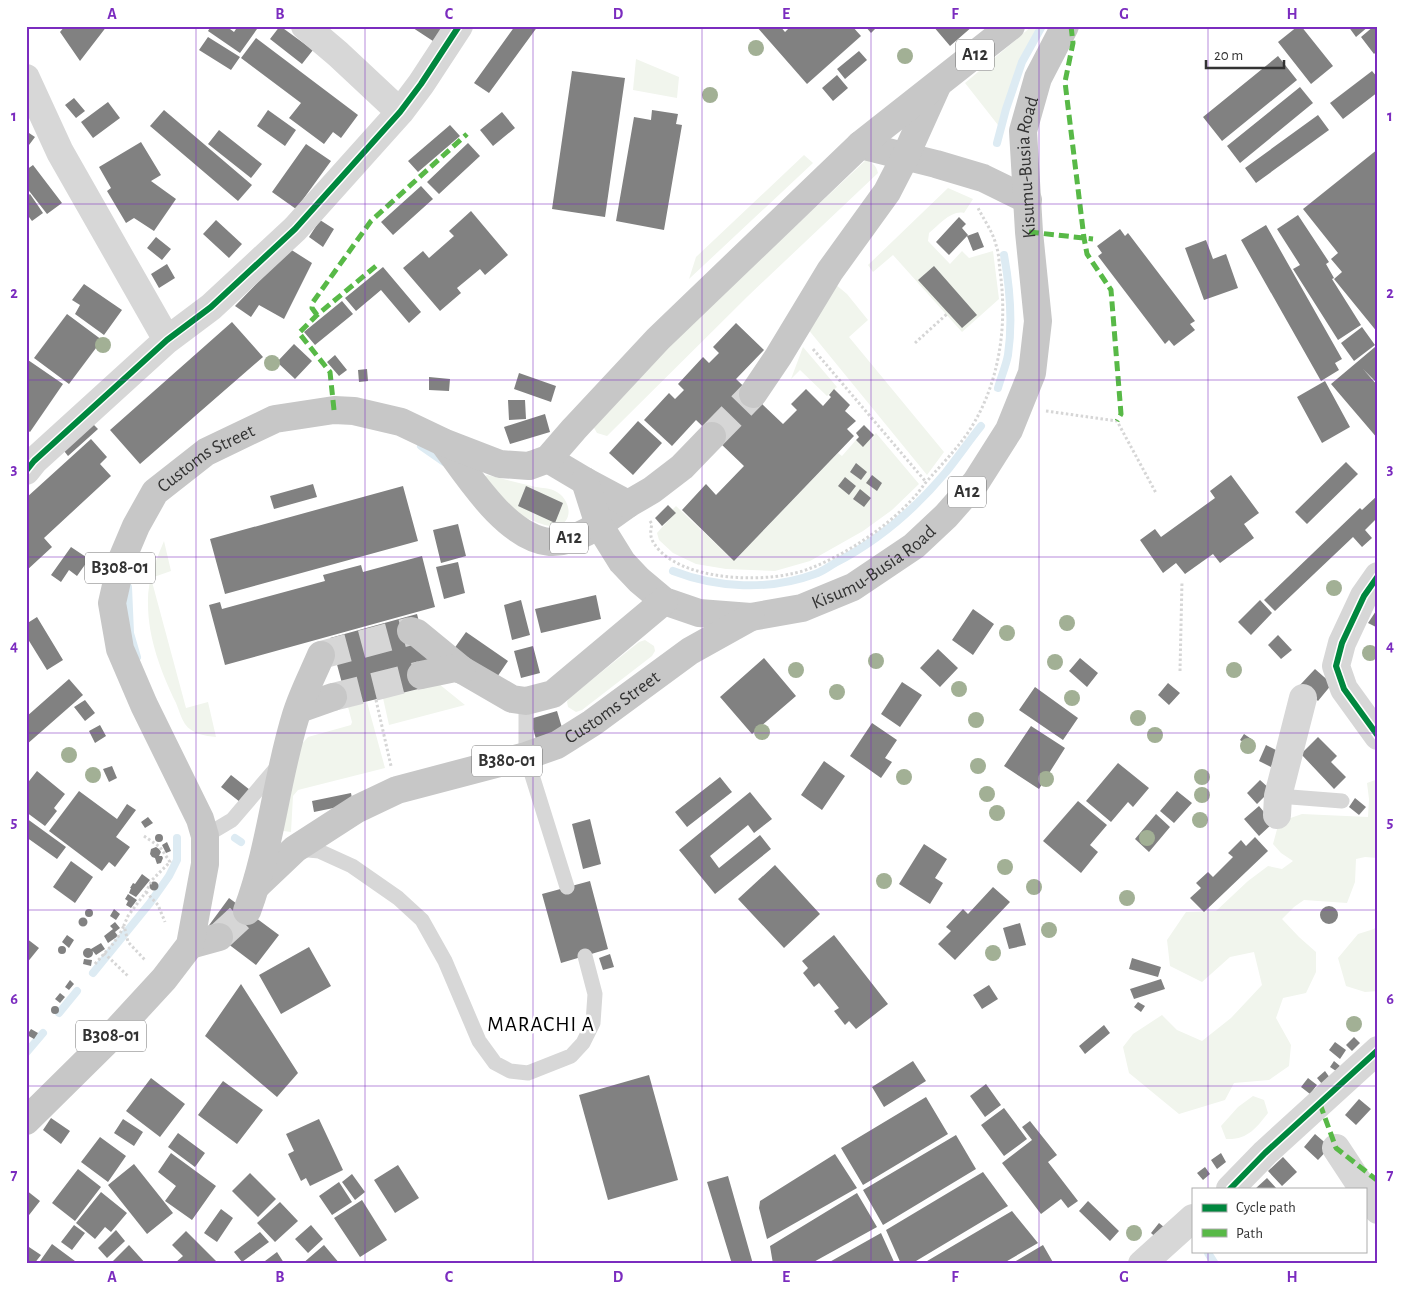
<svg xmlns="http://www.w3.org/2000/svg" width="1404" height="1290" viewBox="0 0 1404 1290" font-family="'Alegreya Sans',sans-serif">
<rect width="100%" height="100%" fill="#fff"/>
<path fill="#f1f5ed" d="M1032,26H1039L1018,63L998,125L965,83Z
M636,59L679,77L677,98L633,90Z
M804,155L813,163L689,279L696,257Z
M866,160C873,163 876,165 878,173L748,296L607,436L597,433L593,426L648,364Z
M948,188L973,199L964,213C951,210 939,225 929,233L928,241L950,264L962,251L969,258L993,251L999,299L962,332L893,255L873,272L868,265Z
M835,284L847,294L868,320L849,337L944,452L927,475L807,328Z
M803,347L837,387L827,396L800,370L791,379Z
M876,433L919,484L892,510L863,531L810,561L775,571L726,569L696,564L673,553L659,540L657,533L675,513L672,510L676,506L734,561L838,453L842,456L856,440L863,446Z
M487,475C503,479 520,483 536,487C542,488 550,488 555,491C569,497 576,521 557,526C543,529 504,508 495,497C490,492 487,483 484,477Z
M164,541L171,571L151,578L186,708L208,702L216,737C205,736 192,734 185,724C181,718 179,710 176,703C161,672 148,638 148,604C147,582 156,560 164,541Z
M645,640L654,646L655,651L652,656L582,710L576,712L568,707L567,702L569,698L639,642Z
M439,684L465,705L389,725L383,698Z
M367,702L385,768L298,790L293,796L291,832L276,830L301,745L308,737L351,725L352,722L348,707Z
M1378,779V858L1365,857L1356,859L1355,882L1347,903L1304,900L1294,907L1282,919L1299,937L1316,952V972L1306,993L1283,998L1276,1018L1291,1045L1289,1066L1269,1080L1234,1083L1225,1100L1179,1114L1129,1073L1123,1047L1133,1034L1162,1015L1177,1030L1202,1041L1231,1018L1262,985L1254,952L1230,957L1202,982L1170,966L1167,940L1186,912L1216,911L1248,881L1268,866L1282,869L1293,861L1281,853L1273,844L1279,822L1302,814L1368,817L1369,799L1367,783Z
M1378,924V991L1365,992L1346,986L1338,958L1358,934L1374,929Z
M1253,1096L1264,1100L1268,1113C1256,1128 1248,1140 1226,1139L1221,1126L1238,1107Z"/>
<g fill="none" stroke-linecap="round" stroke-linejoin="round">
<path stroke="#ddebf3" stroke-width="8" d="M997,143L1006,109L1022,62L1042,26
M998,388C1001,377 1006,366 1008,355C1013,321 1010,288 1004,255
M421,446L444,462
M673,571C717,588 769,591 815,574C822,572 828,567 835,563C878,541 915,509 946,472C958,457 969,441 981,426
M128,587L130,633L137,657
M235,838L241,842
M93,973L150,903L169,876L177,860V838
M59,1013L77,991
M26,1053L43,1033
M1208,1251V1253L1215,1264"/>
</g>
<path fill="#818181" d="M65,26H107L80,61L60,32Z
M211,26H226L234,32L238,26H252L257,29L240,53L208,31Z
M280,26L313,50L302,64L270,39Z
M410,26H456L436,43Z
M515,26H538L489,93L474,83Z
M756,26H780L785,32L791,26H852L861,36L807,84Z
M865,26H878L871,33Z
M933,26H973L950,46Z
M1298,26H1301L1333,66L1311,84L1278,42Z
M1348,26H1369L1356,37Z
M1374,26H1378V50L1374,54L1361,37Z
M208,37L240,57L231,70L199,50Z
M256,38L358,115L341,138L333,132L324,144L289,118L301,103L241,58Z
M859,51L867,60L845,79L837,69Z
M1278,56L1297,80L1222,141L1203,117Z
M572,71L625,78L605,217L552,209Z
M1372,71L1378,78V92L1343,119L1330,103Z
M837,75L848,88L833,101L822,88Z
M1300,87L1313,103L1240,163L1227,146Z
M74,98L85,111L76,118L65,105Z
M108,102L120,118L93,138L81,122Z
M164,110L252,185L238,201L150,126Z
M268,110L296,130L285,146L257,126Z
M652,110L678,114L676,124L682,125L664,230L616,221L634,117L651,120Z
M502,112L515,128L493,146L480,130Z
M1318,115L1329,130L1256,183L1245,168Z
M450,125L460,136L418,172L408,161Z
M219,130L262,164L251,178L208,144Z
M26,131L35,137L26,149Z
M141,142L161,175L151,181L176,199L154,231L134,218L126,223L107,191L111,188L99,167Z
M468,143L480,156L439,194L427,182Z
M306,144L331,161L296,209L272,192Z
M1378,149V333L1334,279L1342,272L1331,259L1338,253L1303,209Z
M33,165L62,203L47,214L26,187V170Z
M421,186L433,199L393,235L381,222Z
M30,194L43,213L32,221L26,213V197Z
M471,211L508,255L485,275L480,269L457,288L461,293L440,311L403,268L423,251L429,258L454,236L449,231Z
M1298,215L1329,262L1326,264L1334,278L1332,279L1361,325L1338,340L1293,269L1300,265L1277,229Z
M959,217L966,224L962,228L968,235L949,255L936,242Z
M216,220L242,244L229,258L203,234Z
M320,220L334,229L323,247L309,237Z
M1266,225L1342,359L1335,363L1339,370L1321,381L1241,240Z
M1120,229L1125,236L1128,233L1195,321L1190,324L1195,330L1174,346L1169,340L1165,344L1098,256L1102,253L1097,246Z
M978,232L984,247L973,251L967,236Z
M156,237L171,249L162,260L147,248Z
M1206,240L1213,259L1226,254L1238,288L1204,300L1185,248Z
M290,249L312,263L284,319L259,305L251,317L235,306Z
M167,264L175,278L159,288L151,274Z
M934,266L977,315L962,328L918,280Z
M383,267L421,312L409,323L381,290L356,311L345,298Z
M84,284L122,310L104,335L75,314L80,305L72,300Z
M342,301L353,314L315,345L304,332Z
M67,314L102,340L69,384L34,358Z
M232,322L263,357L140,464L110,430Z
M736,323L764,350L736,379L783,424L797,410L791,404L806,389L823,406L831,397L829,395L834,389L850,405L845,411L856,421L847,429L854,436L734,561L682,510L706,484L716,495L744,466L696,420L672,446L644,420L669,393L675,399L684,390L678,384L703,357L709,363L719,353L713,347Z
M1362,327L1375,345L1354,361L1341,343Z
M294,344L312,361L295,379L277,362Z
M1375,347L1378,349V384L1363,369L1378,386V439L1331,384Z
M335,355L347,370L339,376L327,362Z
M28,360L63,384L30,432L26,429V363Z
M367,369L368,381L359,382L358,370Z
M519,373L556,386L551,402L514,389Z
M429,377L450,379L449,391L429,390Z
M1325,381L1350,427L1322,443L1297,397Z
M508,400H525L526,419L509,420Z
M545,414L550,432L510,444L504,427Z
M90,421L98,429L68,456L61,447Z
M638,421L662,443L633,475L609,453Z
M864,425L874,435L863,447L856,440L859,437L856,433Z
M91,439L107,457L100,464L111,476L44,538L52,547L26,571V498Z
M1346,462L1358,474L1307,524L1295,512Z
M856,463L867,472L861,480L850,472Z
M872,475L882,483L877,491L866,483Z
M1231,475L1259,513L1244,524L1254,538L1220,563L1213,554L1185,574L1176,563L1163,573L1140,540L1155,529L1161,537L1215,498L1210,491Z
M845,477L856,486L849,495L838,486Z
M313,484L317,497L274,509L270,496Z
M403,486L418,541L225,594L210,539Z
M526,486L563,503L555,523L518,506Z
M860,489L871,498L864,507L853,499Z
M1378,495V517L1365,530L1372,538L1362,547L1353,537L1275,611L1264,600L1360,508L1362,510Z
M668,505L676,513L662,526L655,518Z
M458,524L466,556L441,563L433,530Z
M71,547L89,559L77,576L69,570L61,582L51,575Z
M422,556L435,607L225,665L209,605L220,602L222,609L325,581L323,575L361,565L363,572Z
M458,562L465,593L444,599L436,567Z
M596,595L601,619L541,633L535,609Z
M521,600L530,635L512,640L504,605Z
M1260,600L1272,613L1251,635L1238,622Z
M1378,608V628L1368,623Z
M973,609L994,624L973,655L952,640Z
M417,614L435,685L348,706L330,638Z
M37,617L63,660L47,670L26,636V624Z
M466,632L508,661L493,683L451,653Z
M1278,635L1292,650L1281,659L1268,645Z
M533,646L540,673L521,678L514,651Z
M938,649L958,668L940,687L920,668Z
M764,658L796,696L752,734L720,697Z
M1080,658L1098,673L1087,687L1069,671Z
M1315,669L1332,684L1318,701L1300,685Z
M69,679L83,695L26,745V717Z
M902,682L922,695L900,727L881,714Z
M1168,683L1180,693L1169,705L1158,695Z
M1035,687L1078,718L1063,740L1019,710Z
M85,700L95,713L85,721L74,707Z
M557,711L563,731L536,739L530,719Z
M872,723L897,740L885,758L892,762L881,778L850,756Z
M100,725L106,736L95,743L89,731Z
M1031,726L1065,748L1039,789L1004,766Z
M1244,734L1253,740L1249,746L1240,740Z
M1318,737L1337,756L1331,762L1346,777L1334,789L1301,754Z
M1266,745L1278,751L1271,767L1259,761Z
M824,761L845,776L822,810L801,795Z
M1118,763L1149,788L1133,807L1128,802L1111,822L1086,801Z
M112,766L117,778L109,782L103,769Z
M37,771L65,794L54,808L57,811L45,826L26,812V785Z
M231,775L250,790L240,802L221,787Z
M720,777L732,792L687,827L675,812Z
M1260,780L1271,790L1257,804L1247,793Z
M79,791L117,819L127,804L136,810L116,837L130,847L115,867L109,862L102,871L49,831Z
M1177,791L1192,803L1174,823L1160,811Z
M750,792L772,819L754,833L748,825L710,856L719,868L760,835L771,849L715,894L679,850Z
M351,793L353,804L314,812L312,801Z
M1355,798L1366,807L1359,815L1349,807Z
M1078,801L1107,825L1090,845L1098,852L1081,873L1043,841Z
M1259,806L1273,823L1259,836L1244,819Z
M1156,814L1170,827L1149,852L1135,839Z
M148,817L153,823L145,828L141,822Z
M26,818L66,847L57,859L26,837Z
M590,819L601,864L583,869L572,824Z
M155 838a4 4 0 1 1 8 0a4 4 0 1 1-8 0Z
M1255,837L1268,851L1204,912L1190,898L1201,888L1196,883L1208,872L1213,877L1233,857L1228,853L1241,840L1246,846Z
M167,842L171,851L166,853L162,845Z
M924,844L947,859L935,878L943,883L930,904L899,884Z
M156,847L159,849L161,852L159,856H162L163,858L161,863L157,864L155,858L152,857L150,854L151,849Z
M71,861L93,877L75,903L53,887Z
M775,865L820,914L784,948L738,899Z
M142,874L150,880L136,897L129,893L131,888H130L133,883L135,884Z
M590,881L608,949L561,963L542,894Z
M149.5 886a4.5 4.5 0 1 1 9 0a4.5 4.5 0 1 1-9 0Z
M993,887L1010,902L955,960L938,944L951,931L946,927L963,909L968,914Z
M128,894L137,900L131,908L126,905L128,901L125,899Z
M229,898L279,935L256,965L207,928Z
M1320 915a9 9 0 1 1 18 0a9 9 0 1 1-18 0Z
M85 913a4 4 0 1 1 8 0a4 4 0 1 1-8 0Z
M114,909L120,914L116,920L110,916Z
M78.5 922a4.5 4.5 0 1 1 9 0a4.5 4.5 0 1 1-9 0Z
M115,922L120,928L115,932L118,936L108,943L104,936L113,929L110,926Z
M1020,923L1026,945L1009,949L1003,928Z
M67,935L74,940L69,948L62,942Z
M834,935L888,1004L856,1029L849,1021L845,1025L834,1011L839,1008L819,983L814,987L803,973L808,968L802,961Z
M26,938L39,948L26,964Z
M101,943L105,949L96,955L91,949Z
M58 950a4 4 0 1 1 8 0a4 4 0 1 1-8 0Z
M309,947L331,986L281,1014L259,975Z
M83 953a5 5 0 1 1 10 0a5 5 0 1 1-10 0Z
M610,954L614,967L603,970L599,958Z
M1132,958L1161,967L1158,977L1129,969Z
M84,959L92,960L91,966L83,964Z
M1161,979L1165,989L1134,999L1130,989Z
M70,980L74,984L69,990L65,987Z
M241,984L298,1073L277,1097L205,1036Z
M989,985L998,999L982,1009L973,995Z
M60,993L65,997L60,1003L55,999Z
M1138,1002L1145,1006L1141,1012L1134,1007Z
M51 1010a4 4 0 1 1 8 0a4 4 0 1 1-8 0Z
M1104,1025L1110,1033L1085,1054L1079,1046Z
M31,1029L38,1033L34,1039L27,1035Z
M1354,1037L1360,1043L1352,1051L1346,1045Z
M1335,1042L1346,1050L1340,1059L1329,1050Z
M913,1061L926,1081L884,1107L872,1087Z
M1334,1061L1340,1066L1336,1071L1330,1067Z
M1325,1071L1330,1078L1322,1084L1317,1078Z
M649,1075L678,1180L608,1200L579,1095Z
M151,1078L185,1104L160,1137L126,1111Z
M1308,1078L1317,1085L1310,1094L1301,1087Z
M223,1081L263,1110L237,1144L198,1115Z
M986,1084L1001,1105L985,1117L970,1096Z
M926,1097L948,1134L863,1185L841,1148Z
M1359,1099L1371,1109L1356,1125L1345,1115Z
M1004,1108L1027,1139L1004,1156L981,1125Z
M51,1118L70,1131L61,1144L43,1130Z
M123,1119L143,1132L134,1146L114,1133Z
M319,1119L343,1170L310,1186L306,1178L301,1181L288,1154L294,1151L286,1134Z
M1030,1121L1057,1155L1048,1162L1078,1201L1068,1208L1061,1199L1041,1214L1002,1163L1032,1140L1022,1127Z
M178,1133L205,1153L195,1167L168,1147Z
M1315,1134L1330,1147L1318,1160L1304,1147Z
M956,1135L976,1169L883,1225L863,1190Z
M100,1137L126,1156L108,1182L81,1162Z
M171,1153L216,1186L192,1220L165,1201L176,1186L158,1172Z
M1221,1153L1226,1162L1217,1169L1211,1160Z
M835,1154L857,1188L767,1239L759,1208L760,1201Z
M1283,1157L1297,1172L1282,1186L1268,1171Z
M134,1164L173,1213L147,1234L108,1185Z
M398,1165L419,1198L395,1213L374,1180Z
M1205,1167L1210,1174L1203,1180L1197,1173Z
M78,1169L101,1187L75,1221L52,1203Z
M983,1172L1008,1206L911,1264H901L886,1230Z
M250,1173L276,1199L258,1217L232,1191Z
M352,1174L365,1192L355,1200L342,1182Z
M728,1176L753,1264H732L707,1182Z
M1267,1178L1277,1189H1255Z
M339,1182L352,1202L332,1215L319,1196Z
M26,1190L40,1201L26,1219Z
M101,1192L127,1213L111,1232L105,1227L95,1239L76,1223Z
M857,1193L877,1227L810,1264H773L770,1246Z
M362,1200L387,1240L360,1257L334,1218Z
M1088,1201L1119,1231L1110,1241L1079,1211Z
M280,1202L298,1221L275,1242L257,1223Z
M221,1209L233,1218L217,1242L204,1233Z
M1012,1211L1038,1243L1002,1264H922Z
M1159,1223L1170,1232L1161,1242L1151,1233Z
M74,1225L85,1233L72,1250L61,1242Z
M311,1225L323,1239L308,1253L295,1239Z
M116,1230L125,1241L107,1258L98,1248Z
M186,1231L218,1263L217,1264L175,1263L183,1256L172,1245Z
M260,1232L269,1242L242,1262L234,1252Z
M881,1233L895,1264H826Z
M52,1244L79,1264H38Z
M26,1245L41,1255L34,1264H26Z
M129,1245L146,1264H113L112,1262Z
M324,1245L340,1264H302Z
M1043,1245L1054,1264H1011Z
M277,1252L284,1263L261,1264Z"/>
<g fill="none" stroke-linecap="round" stroke-linejoin="round">
<path stroke="#d6d6d6" stroke-width="28" stroke-dasharray="28 14" stroke-linecap="butt" d="M712,436L753,394
M321,655L411,631
M333,697L421,675
M219,937L247,911"/>
<path stroke="#d6d6d6" stroke-width="3" stroke-dasharray="2.5 2.5" stroke-linecap="butt" d="M915,343L948,313
M813,349L926,482
M1046,411L1117,421L1156,493
M650,521L652,524C649,536 651,541 660,551C690,582 773,584 811,568C849,553 890,525 916,495C920,491 923,485 928,480C941,465 955,451 967,434C999,387 1008,327 1000,271C999,263 999,253 996,245C993,232 984,220 978,208V206
M1180,671L1182,581
M376,700L391,766
M144,836L160,847L170,862L152,880L146,892L128,916L124,925L128,942L145,960
M146,892L158,905L165,922
M104,953L129,977
M95,964C106,951 118,941 124,925"/>
<path stroke="#d7d7d7" stroke-width="15" d="M526,701V756L567,887
M1278,796L1342,801
M205,836L232,820L278,766
M298,849L319,851L352,866L398,898L422,920L445,961L479,1041L495,1063L510,1071L528,1073L571,1056L583,1043L593,1023L595,994L585,956"/>
<path stroke="#d7d7d7" stroke-width="28" d="M305,26L338,54L400,112
M26,78L60,152L167,340
M26,471L34,461L167,340L211,307L295,229L400,112L421,84L459,26
M1378,576L1364,596L1342,643L1336,666L1344,689L1378,736
M1277,815L1278,796L1303,698
M1336,1148L1363,1189
M1230,1189L1265,1153L1378,1050
M1365,1192L1378,1210
M1142,1264L1193,1218"/>
<g stroke="#c7c7c7" stroke-width="28">
<path d="M860,145L936,164L983,178L1028,200"/>
<path d="M753,394L778,357L830,271L887,192L905,157L937,86"/>
<path d="M443,442C467,474 506,538 550,542C577,544 607,519 628,504"/>
<path d="M548,459L585,481L628,504L652,490L682,467L712,436"/>
<path id="s1" d="M585,481L599,525L622,562L639,580L664,601L699,613L751,617L802,608L853,587L914,546L946,516L976,482L1009,430L1032,373L1038,321L1029,232L1023,131L1038,78L1065,26"/>
<path d="M411,631L417,633L462,670L512,699L526,701L553,694L664,601"/>
<path d="M421,675L455,668L462,670"/>
<path d="M299,709L333,697"/>
<path id="s2" d="M256,886L295,849L357,809L397,790L526,756L557,745L592,723L690,651L751,617"/>
<path d="M247,911C271,847 276,779 296,715C302,695 313,674 321,655"/>
<path d="M190,945L219,937"/>
<path id="s3" d="M26,1121L105,1043L164,979L190,945L205,864V836L200,819L144,705L120,649L112,603L122,559L136,526L155,492L206,452L275,419L334,410L354,411L401,422L443,442L500,464L529,466L548,459L574,429L658,339L860,145L1011,26"/>
</g>
<path stroke="#58b947" stroke-width="5" stroke-dasharray="10 5" stroke-linecap="butt" d="M1071,26L1073,43L1065,82L1084,238L1087,254L1111,290L1121,414L1117,421
M1029,232L1093,239
M317,315L312,308L313,302L371,221L467,134
M334,410L330,372L299,333L317,315L376,266
M1320,1104L1336,1148L1378,1181"/>
<g stroke="#fff" stroke-width="9">
<path id="cycleway" d="M26,471L34,461L167,340L211,307L295,229L400,112L421,84L459,26
M1378,576L1364,596L1342,643L1336,666L1344,689L1378,736
M1230,1189L1265,1153L1378,1050"/>
</g>
<use href="#cycleway" stroke="#00873e" stroke-width="6"/>
</g>
<g fill="#a2b095">
<circle cx="756" cy="48" r="8"/>
<circle cx="905" cy="56" r="8"/>
<circle cx="710" cy="95" r="8"/>
<circle cx="103" cy="345" r="8"/>
<circle cx="272" cy="363" r="8"/>
<circle cx="1334" cy="588" r="8"/>
<circle cx="1067" cy="623" r="8"/>
<circle cx="1007" cy="633" r="8"/>
<circle cx="1370" cy="653" r="8"/>
<circle cx="876" cy="661" r="8"/>
<circle cx="1055" cy="662" r="8"/>
<circle cx="796" cy="670" r="8"/>
<circle cx="1234" cy="670" r="8"/>
<circle cx="959" cy="689" r="8"/>
<circle cx="837" cy="692" r="8"/>
<circle cx="1072" cy="698" r="8"/>
<circle cx="1138" cy="718" r="8"/>
<circle cx="976" cy="720" r="8"/>
<circle cx="762" cy="732" r="8"/>
<circle cx="1155" cy="735" r="8"/>
<circle cx="1248" cy="746" r="8"/>
<circle cx="69" cy="755" r="8"/>
<circle cx="978" cy="766" r="8"/>
<circle cx="93" cy="775" r="8"/>
<circle cx="904" cy="777" r="8"/>
<circle cx="1202" cy="777" r="8"/>
<circle cx="1046" cy="779" r="8"/>
<circle cx="987" cy="794" r="8"/>
<circle cx="1202" cy="795" r="8"/>
<circle cx="997" cy="813" r="8"/>
<circle cx="1200" cy="820" r="8"/>
<circle cx="1147" cy="838" r="8"/>
<circle cx="1005" cy="867" r="8"/>
<circle cx="884" cy="881" r="8"/>
<circle cx="1034" cy="887" r="8"/>
<circle cx="1127" cy="898" r="8"/>
<circle cx="1049" cy="930" r="8"/>
<circle cx="993" cy="953" r="8"/>
<circle cx="1354" cy="1024" r="8"/>
<circle cx="1134" cy="1233" r="8"/>
</g>
<path fill="none" stroke="#7b2cbf" stroke-width="1" stroke-opacity="0.55" d="M196,26V1264M365,26V1264M533,26V1264M702,26V1264M871,26V1264M1039,26V1264M1208,26V1189M26,204H1378M26,380H1378M26,557H1378M26,733H1378M26,910H1378M26,1086H1378M1208,1251V1264"/>
<g text-anchor="middle" dominant-baseline="central" stroke-width="5" stroke-linejoin="round" paint-order="stroke">
<g fill="#fff" stroke="#707070" stroke-width="1">
<rect x="956" y="39.5" width="38" height="31" rx="4"/>
<rect x="948" y="476.5" width="38" height="31" rx="4"/>
<rect x="550" y="522.5" width="38" height="31" rx="4"/>
<rect x="85" y="552.5" width="70" height="31" rx="4"/>
<rect x="472" y="745.5" width="70" height="31" rx="4"/>
<rect x="76" y="1020.5" width="70" height="31" rx="4"/>
</g>
<g font-size="18" font-weight="bold" fill="#333">
<text x="975" y="55">A12</text>
<text x="967" y="492">A12</text>
<text x="569" y="538">A12</text>
<text x="120" y="568">B308-01</text>
<text x="507" y="761">B380-01</text>
<text x="111" y="1036">B308-01</text>
</g>
<g font-size="19" fill="#333" stroke="#fff">
<text stroke="none"><textPath href="#s1" startOffset="836">Kisumu-Busia Road</textPath></text>
<text stroke="none"><textPath href="#s3" startOffset="785">Customs Street</textPath></text>
<text stroke="none"><textPath href="#s1" startOffset="371">Kisumu-Busia Road</textPath></text>
<text stroke="none"><textPath href="#s2" startOffset="405">Customs Street</textPath></text>
</g>
<g font-size="21" letter-spacing="1" fill="#000" stroke="#fff">
<text x="541" y="1024">MARACHI A</text>
</g>
</g>
<rect width="1404" height="1290" fill="none" stroke="#ffffff" stroke-width="55"/>
<rect x="1192" y="1188" width="175" height="65" fill="#ffffff" stroke="#adadad"/>
<rect x="1202" y="1204" width="25" height="8" fill="#00873e" stroke="#adadad"/>
<text x="1236" y="1212" font-size="15" fill="#333333">Cycle path</text>
<rect x="1202" y="1229" width="25" height="8" fill="#58b947" stroke="#adadad"/>
<text x="1236" y="1238" font-size="15" fill="#333333">Path</text>
<path d="M1206 60v8h78v-8" fill="none" stroke="#333333" stroke-width="2.5"/>
<text x="1214" y="60" font-size="15" fill="#333333" stroke="#ffffff" stroke-width="4" paint-order="stroke">20 m</text>
<rect x="28" y="28" width="1348" height="1234" fill="none" stroke="#7b2cbf" stroke-width="2"/>
<g font-size="16" text-anchor="middle" font-weight="bold" fill="#7b2cbf">
<text x="112" y="19">A</text>
<text x="280" y="19">B</text>
<text x="449" y="19">C</text>
<text x="618" y="19">D</text>
<text x="786" y="19">E</text>
<text x="955" y="19">F</text>
<text x="1124" y="19">G</text>
<text x="1292" y="19">H</text>
<text x="14" y="121">1</text>
<text x="1390" y="121">1</text>
<text x="14" y="298">2</text>
<text x="1390" y="298">2</text>
<text x="14" y="474">3</text>
<text x="1390" y="474">3</text>
<text x="14" y="651">4</text>
<text x="1390" y="651">4</text>
<text x="14" y="827">5</text>
<text x="1390" y="827">5</text>
<text x="14" y="1004">6</text>
<text x="1390" y="1004">6</text>
<text x="14" y="1180">7</text>
<text x="1390" y="1180">7</text>
<text x="112" y="1282">A</text>
<text x="280" y="1282">B</text>
<text x="449" y="1282">C</text>
<text x="618" y="1282">D</text>
<text x="786" y="1282">E</text>
<text x="955" y="1282">F</text>
<text x="1124" y="1282">G</text>
<text x="1292" y="1282">H</text>
</g>
</svg>
